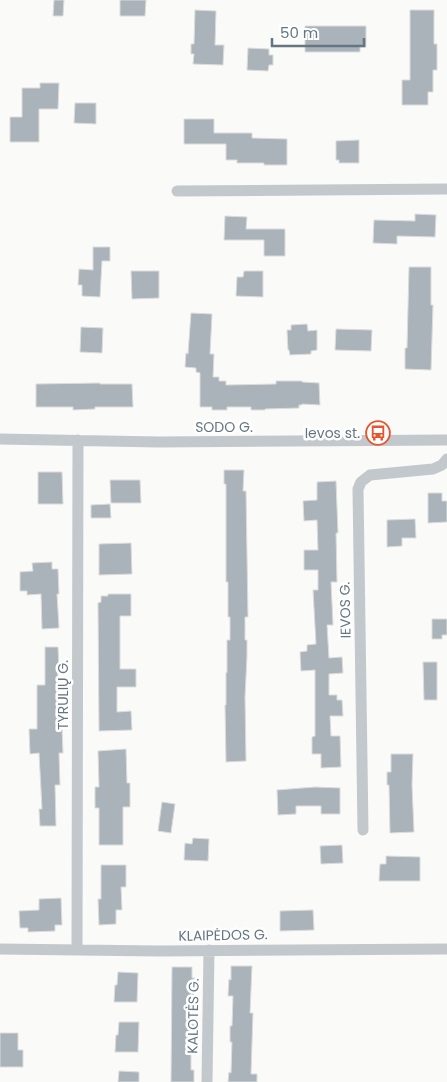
<svg xmlns="http://www.w3.org/2000/svg" width="447" height="1082" viewBox="0 0 447 1082" font-family="Poppins,sans-serif">
<rect width="100%" height="100%" fill="#fafaf8"/>
<path fill="#aab3b9" stroke="#dcdcda" d="M54,0H64L63,16H53Z
M120,0H146L145,16H120Z
M195,10L216,11L215,45H224L223,65L193,64L194,54H191V44H194Z
M410,10H434V44H437V70H433V92H428V105H402V80H410Z
M305,26H366V47H360V52H305Z
M248,48L269,49V55H273V65H269L268,71L247,70Z
M40,83H59L58,109H39V142H10V117H22V88H40Z
M75,103H96V124L74,123Z
M184,119H214V133H252V138L287,139V165H264V163H237V160H226V144H184Z
M359,140V163H339V160H336V141Z
M415,214L436,215L435,237L397,236V244L373,243L374,220L415,221Z
M225,216L247,217L246,229H285V256H264V240H224Z
M93,247H110V261H102L100,297L82,296V285H78L79,269L93,270Z
M409,267H431V305H433L431,370L405,369V348H407Z
M131,271H159V298L132,299Z
M244,271H263V297L236,296L237,277H243Z
M191,313L212,314L210,354H214L213,377H219V381H226V385L276,384V381H302V382L319,383L320,405L302,404V405H299V408L265,409V410H251V407H227V410H212V407H200V373L196,372V368L185,367L186,353L188,354Z
M307,324L308,331L317,330V350L311,351V354L290,355L289,350H288L287,330H291V325Z
M81,327L103,328L102,353L80,352Z
M336,329L372,330L371,351L335,350Z
M100,383V384H132L133,407H95V409L73,410V407H36V384Z
M224,470H244L243,491H246L248,617H245V640H247V656L245,697L246,761L226,762L225,705H226V672L227,673V640H230V617H228V582H226V484H224Z
M38,472H62L63,504H38Z
M110,480H140L141,503H111Z
M336,481L338,533H336L337,582H331L333,625H327L329,658L342,657L343,673L329,674V695H337V700H342L343,716H330L331,736H340L341,767L321,768V754H312V737L315,736V670L301,671L300,652L307,651V645L316,644L313,590H318V570H304V550H318L317,520L304,521L303,501L317,500V482Z
M428,493H442V501H447V522L428,523Z
M110,504L111,518H91V505Z
M415,519L416,538H402V546L387,547V520Z
M131,543L132,574L99,575V544Z
M52,562V569H58L59,594H57L59,628L42,629L41,594L27,595V591H20V572L33,571L32,563Z
M108,594H131V616H120V669H136V687H117V712L131,711L132,730L99,731L98,603L101,602V596H108Z
M432,619H447V635H442V639H432Z
M45,647H58L59,670H58L57,694L60,693V729H62L63,753H59L60,785H55L56,826H40L39,809H42L39,753L30,754L29,729H37V685H45Z
M423,662H437V700H424Z
M126,749L127,783H130V807H123V845H99V808H95V787H99L98,751Z
M391,754H413L412,785L414,832L390,833L389,785H387V772H391Z
M315,787L340,788V814H321V806H296V814L278,815L277,790Z
M162,802L175,804L171,833L158,831Z
M193,838L209,839L208,861L184,860L185,843L192,844Z
M342,845L343,863L321,864L320,846Z
M386,856L420,857V881H379L380,864H386Z
M101,865H126V887H121L122,910H116V924L99,925L98,899H101Z
M61,898L62,925H55V931L28,932V928H20L19,911L39,910V899Z
M313,910L314,930L280,931V911Z
M231,966H252L250,1013H253L251,1074H257V1082H228L229,1072L231,1073L232,1042H230V1026H232L233,996H228L229,979L231,980Z
M172,967H192V978H195L194,997H191V1024H194V1042H191V1070H194V1082H171Z
M118,972L138,973L137,1002H114L115,985H117Z
M119,1022H139L138,1052H115L116,1035H118Z
M0,1033H18V1050H23V1067H0Z
M119,1071L139,1072V1082H118Z"/>
<g fill="none" stroke-linecap="round" stroke-linejoin="round">
<path stroke="#c3c8cc" stroke-width="11" d="M177,191L447,189
M0,439L159,442L447,440
M363,830L358,489L361,482L370,475L433,469L442,465L447,459
M0,949L159,951L447,949
M77,950L78,440
M207,1082L209,950"/>
</g>
<defs>
<g id="bus-ring" transform="scale(1.25)"><circle r="9.5" fill="#fff" stroke="#e4572e" stroke-width="1.5"/><path d="M-5-6H5V4H4V6H2V4H-2V6H-4V4H-5ZM-3.5-4V0h7V-4ZM-3.5 1.2v1.5H-2V1.2ZM2 1.2v1.5H3.5V1.2Z" fill="#e4572e"/></g>
</defs>
<g fill-rule="evenodd">
<use href="#bus-ring" x="378" y="433"/>
</g>
<g text-anchor="middle" dominant-baseline="central" stroke-width="5" stroke-linejoin="round" paint-order="stroke">
<g font-size="14" fill="#657683" stroke="#fff">
<text x="224" y="427">SODO G.</text>
<text transform="translate(345 610) rotate(-91)">IEVOS G.</text>
<text transform="translate(63 695) rotate(-90)">TYRULIŲ G.</text>
<text transform="translate(223 935) rotate(-1)">KLAIPĖDOS G.</text>
<text transform="translate(193 1016) rotate(-89)">KALOTĖS G.</text>
</g>
<g font-size="14" fill="#657683" stroke="#fff" text-anchor="end">
<text x="360" y="433">Ievos st.</text>
</g>
</g>
<path d="M272 38v8h92v-8" fill="none" stroke="#657683" stroke-width="2.5"/>
<text x="280" y="38" font-size="15" fill="#657683" stroke="#ffffff" stroke-width="4" paint-order="stroke">50 m</text>
</svg>
